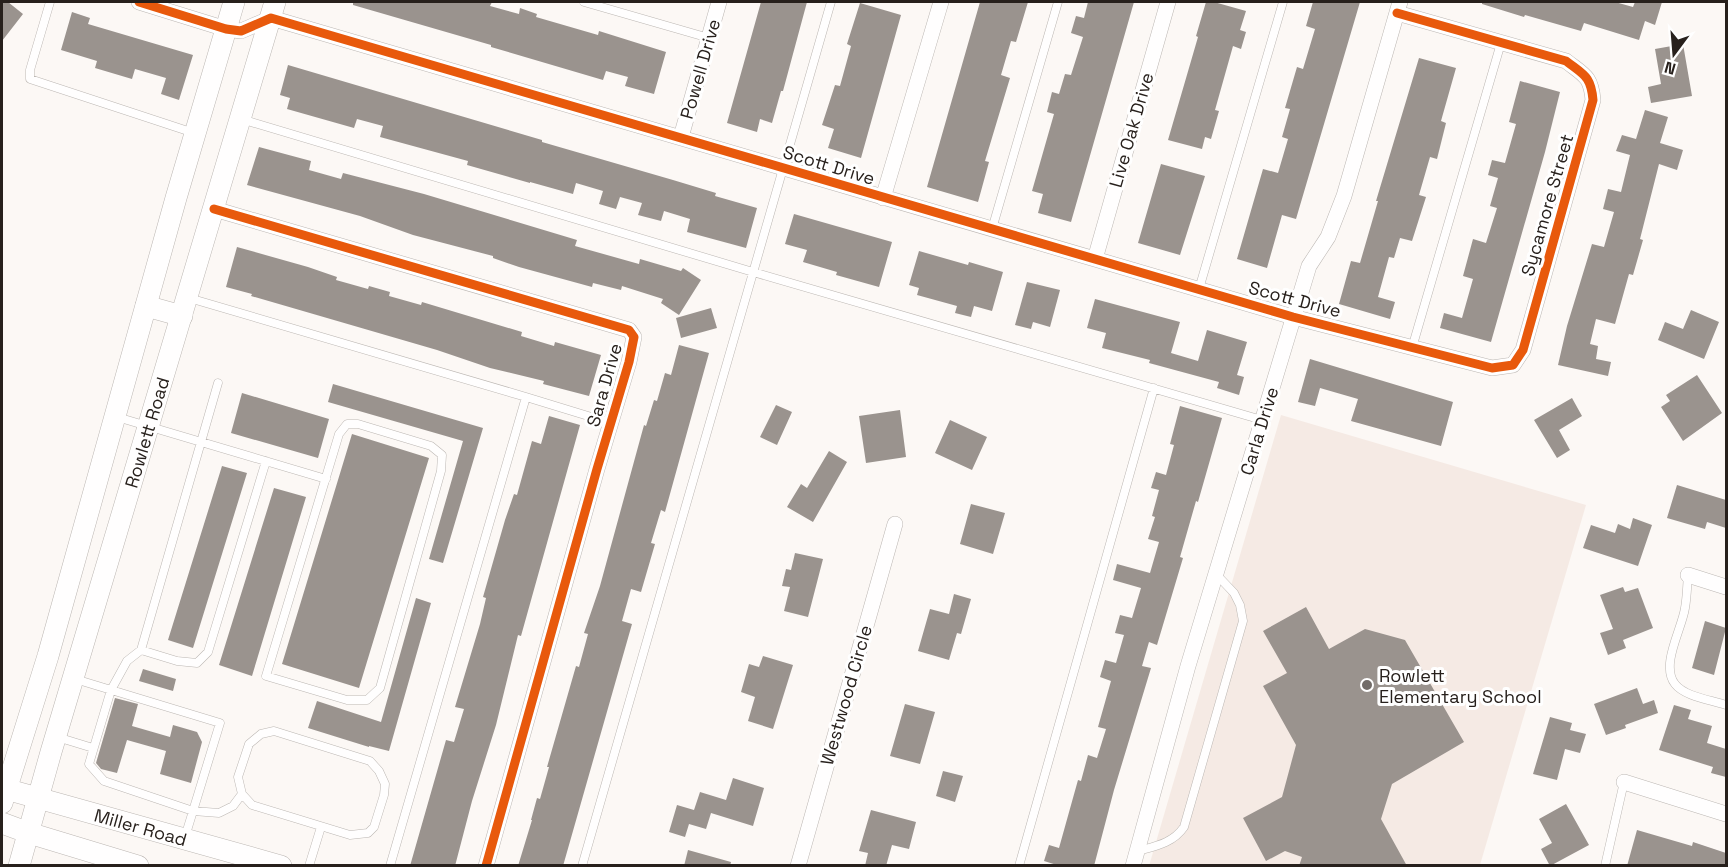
<svg xmlns="http://www.w3.org/2000/svg" width="1728" height="867" viewBox="0 0 1728 867" font-family="'Space Grotesk',sans-serif">
<rect width="100%" height="100%" fill="#fcf8f5"/>
<path fill="#f5eae4" d="M1281,415L1586,505L1480,865L1149,866Z"/>
<path fill="#9a938e" d="M2,2H8L23,14L2,41Z
M353,2H492L490,6L519,14L520,8L537,14L536,17L598,35L599,31L666,52L654,94L625,86L628,77L606,71L603,80L491,47V45L353,5Z
M761,2H807L783,91H781L772,123L760,119L757,132L727,123Z
M980,2H1028L1016,42L1011,41L1001,75L1010,78L985,161L989,162L978,202L927,187Z
M1088,2H1134L1071,222L1038,213L1043,194L1032,191L1054,114L1047,112L1052,92L1059,94L1065,74L1071,75L1083,37L1071,33L1076,16L1084,18Z
M1206,2H1214L1246,11L1240,30L1246,32L1241,49L1233,46L1215,110L1219,111L1211,139L1205,137L1202,149L1168,140L1198,37L1196,36Z
M1313,2H1360L1296,219L1282,215L1267,268L1237,259L1263,169L1278,173L1288,139L1282,137L1290,109L1285,108L1297,67L1303,69L1315,29L1306,26Z
M1482,2H1615L1633,7L1635,2H1662L1655,25L1645,21L1639,40L1584,23L1581,31L1525,15L1524,17L1482,4Z
M860,3L901,15L861,158L828,148L834,129L822,125L835,85L840,86L851,46L847,44Z
M72,12L90,18L88,24L193,55L179,100L161,94L166,78L135,69L132,79L95,68L97,61L61,50Z
M1683,44L1692,96L1651,103L1648,87L1661,84L1655,49Z
M1419,58L1456,68L1441,121L1446,123L1437,159L1430,157L1419,195L1426,197L1412,241L1400,238L1394,258L1389,257L1378,297L1395,302L1390,319L1339,304L1351,261L1360,263L1378,201H1376Z
M288,65L542,140V142L673,180L716,193L715,196L757,208L746,248L687,232L690,219L664,211L661,221L638,215L642,203L620,197L616,209L599,204L603,191L576,183L573,194L530,182V183L467,165L468,161L380,137L383,126L357,119L354,128L287,109L290,98L280,95Z
M1520,81L1560,92L1545,152L1491,342L1440,328L1444,313L1462,318L1473,279L1463,276L1473,239L1486,243L1497,208L1490,206L1498,178L1488,175L1492,160L1505,163L1516,124L1509,122Z
M1645,110L1668,117L1660,143L1683,150L1677,170L1659,164L1640,239L1643,240L1633,275L1629,274L1615,324L1596,319L1590,344L1598,346L1596,359L1611,362L1608,376L1558,365L1567,326L1592,244L1604,247L1614,212L1603,209L1608,189L1621,192L1630,155L1616,151L1622,135L1636,139Z
M259,147L311,161L309,170L341,179L343,173L424,194L577,240L575,246L639,264L640,259L681,271L683,268L701,280L679,315L661,303L663,299L622,286L621,290L593,283L592,287L519,267L493,258V256L413,235L360,216L247,185Z
M1161,164L1205,176L1180,255L1138,243Z
M794,214L892,242L879,287L836,275L837,272L803,262L807,250L785,244Z
M237,247L308,267L337,277L336,280L368,289L369,286L390,292L389,296L421,305L422,302L522,332L521,336L554,346L555,342L601,355L589,396L543,384L544,381L490,368L437,350L251,296L252,294L226,287Z
M919,251L968,265L969,262L1003,272L992,311L974,306L971,317L955,313L957,306L917,295L919,288L909,285Z
M1027,282L1060,290L1050,327L1033,322L1031,329L1015,325Z
M1095,299L1180,322L1171,353L1198,361L1207,330L1247,342L1237,375L1244,377L1239,395L1217,388L1219,382L1149,363L1150,360L1102,348L1106,333L1087,328Z
M711,308L717,328L681,338L676,318Z
M1691,310L1719,322L1704,359L1658,340L1665,322L1683,329Z
M679,345L709,353L665,512L661,510L651,543L655,544L641,592L631,589L622,621L632,624L563,866H518L532,820H531L537,798L540,799L549,767H547L576,666L579,667L588,634L584,633L600,586L644,425L646,426L654,400L657,401L665,373L671,375Z
M1310,359L1453,402L1441,446L1351,421L1358,399L1320,388L1315,406L1298,402Z
M1697,375L1722,413L1683,441L1661,407L1670,401L1666,395Z
M333,384L483,428L443,563L429,559L463,441L328,402Z
M242,393L329,419L318,458L231,433Z
M1572,398L1582,416L1559,430L1570,450L1557,458L1534,420Z
M776,405L792,412L777,445L760,437Z
M1180,406L1222,418L1198,502L1196,501L1180,557L1183,558L1157,645L1149,642L1142,666L1151,668L1114,790L1094,866H1060L1044,861L1049,845L1059,848L1078,780L1081,781L1088,755L1097,758L1106,729L1098,727L1111,681L1100,677L1105,660L1116,663L1124,635L1115,633L1120,615L1132,618L1141,588L1113,580L1117,564L1150,573L1159,542L1148,539L1155,517L1152,516L1159,490L1151,488L1156,472L1166,475L1174,445L1170,444Z
M900,410L906,457L866,463L859,416Z
M549,416L580,425L521,636L518,635L496,725L472,801L455,866H410L446,740L454,742L464,709L455,707L480,624L486,598L483,597L505,520L514,494L517,495L532,441L541,444Z
M950,420L987,437L972,470L935,453Z
M352,434L429,458L359,688L282,664Z
M829,451L847,462L813,522L787,507L801,484L807,488Z
M222,466L247,473L193,648L168,640Z
M1677,485L1726,500V528L1707,522L1705,529L1667,518Z
M274,488L306,497L252,676L219,665Z
M971,504L1005,513L993,554L960,544Z
M1633,518L1652,525L1638,566L1583,548L1591,525L1615,533L1618,524L1630,529Z
M795,553L823,559L808,617L784,611L790,587L782,586L786,569L791,570Z
M1623,587L1625,592L1638,588L1653,628L1623,640L1626,648L1608,655L1600,633L1613,629L1600,595Z
M954,594L971,599L961,634L957,633L949,660L918,651L930,609L949,614Z
M416,598L431,603L389,751L369,746V747L308,728L317,701L381,722Z
M1306,607L1329,649L1365,629L1405,640L1464,742L1392,784L1381,819L1407,866H1299L1302,857L1285,851L1266,861L1243,818L1282,797L1296,745L1263,686L1287,673L1263,631Z
M1705,621L1726,628L1714,675L1692,668Z
M763,656L793,665L773,729L748,721L755,697L741,692L749,664L759,667Z
M143,669L176,679L173,691L139,681Z
M1637,688L1643,704L1654,700L1658,713L1625,725L1626,728L1606,735L1594,704Z
M115,698L138,704L132,726L170,737L173,725L197,732L202,742L191,783L160,774L166,751L127,740L117,773L101,769L96,763Z
M905,704L935,712L920,764L890,756Z
M1674,705L1691,710L1688,719L1712,726L1707,743L1726,749V777L1711,773L1713,767L1659,750Z
M1550,717L1572,723L1570,730L1586,734L1580,753L1565,749L1557,780L1533,774Z
M943,771L963,776L955,802L936,796Z
M733,778L764,788L753,826L711,813L706,829L689,824L685,837L669,832L677,805L694,810L700,792L726,800Z
M1566,804L1589,845L1550,866L1541,849L1552,843L1539,819Z
M871,810L916,822L909,849L892,845L886,866H865L868,853L859,851Z
M1637,830L1692,846L1693,842L1726,853V866H1627Z
M688,850L731,862L730,866H684Z"/>
<g fill="none" stroke-linecap="round" stroke-linejoin="round">
<g stroke="#bcb7b3" stroke-width="9">
<path id="service" d="M50,2L30,70V79L194,133
M584,2L709,38
M241,119L753,272L1262,420
M992,229L1058,2
M1199,289L1283,2
M189,298L526,397L390,866
M1412,348L1501,43
M218,383L141,650L127,661L111,690L89,764L104,781L193,811L219,813L233,806L242,794
M526,397L611,423
M117,417L326,479
M347,424H358L431,446L442,455L441,471L380,688L367,700H347L266,676L339,434Z
M1688,575C1687,586 1687,597 1685,608C1682,629 1660,665 1675,684C1685,697 1712,700 1726,705
M141,650L177,661L197,663L208,652L266,461
M75,679L220,723L185,837
M274,731L370,761L379,771L385,784L384,795L374,827L368,833L350,835L252,805L242,794L238,777L249,744L261,734Z
M57,737L93,748
M1138,851C1156,846 1173,843 1184,827L1243,621L1240,605L1234,593L1216,574
M309,866L321,827
M582,866L831,2
M1019,866L1154,388
M1605,866L1624,782"/>
</g>
<g stroke="#bcb7b3" stroke-width="16">
<path id="minor" d="M139,2L226,29L241,31L271,18L1293,317L1492,368L1513,365L1523,350L1593,100C1591,76 1584,75 1566,61L1397,13
M681,137L719,2
M883,198L941,2
M214,209L629,330L634,337L629,362L597,469L486,866
M1095,259L1168,2
M1688,575L1726,587
M1624,782L1726,814
M798,866L895,524
M1133,866L1188,666L1309,266L1328,237L1344,196L1400,2"/>
</g>
<g stroke="#bcb7b3" stroke-width="22">
<g id="secondary">
<path d="M146,306L182,316"/>
<path id="s1" d="M2,788L281,866"/>
<path d="M2,803L48,656L176,198L234,2"/>
<path d="M2,823L29,833L138,866"/>
<path id="s2" d="M19,866L51,752L275,2"/>
</g>
</g>
<use href="#service" stroke="#fffefe" stroke-width="8"/>
<use href="#minor" stroke="#fffefe" stroke-width="15"/>
<use href="#secondary" stroke="#fffefe" stroke-width="21"/>
<g stroke="#fff" stroke-width="13">
<path id="cycleway" d="M139,2L226,29L241,31L271,18L1293,317L1492,368L1513,365L1523,350L1593,100C1591,76 1584,75 1566,61L1397,13
M214,209L629,330L634,337L629,362L597,469L486,866"/>
</g>
<use href="#cycleway" stroke="#e8590c" stroke-width="9"/>
</g>
<circle fill="#726c68" stroke="#fff" stroke-width="2" cx="1367" cy="685" r="6"/>
<g text-anchor="middle" dominant-baseline="central" stroke-width="6" stroke-linejoin="round" paint-order="stroke">
<g font-size="18" fill="#27201c" stroke="#fff">
<text transform="translate(700 69) rotate(-74)">Powell Drive</text>
<text transform="translate(1131 130) rotate(-74)">Live Oak Drive</text>
<text transform="translate(829 165) rotate(17)">Scott Drive</text>
<text transform="translate(1547 205) rotate(-74)">Sycamore Street</text>
<text transform="translate(1295 299) rotate(15)">Scott Drive</text>
<text transform="translate(604 385) rotate(-74)">Sara Drive</text>
<text transform="translate(1259 431) rotate(-73)">Carla Drive</text>
<text stroke="none"><textPath href="#s2" startOffset="452">Rowlett Road</textPath></text>
<text transform="translate(846 695) rotate(-74)">Westwood Circle</text>
<text stroke="none"><textPath href="#s1" startOffset="144">Miller Road</textPath></text>
</g>
<g font-size="18" fill="#27201c" stroke="#fff" text-anchor="start">
<text x="1379" y="675">Rowlett<tspan x="1379" dy="21">Elementary School</tspan></text>
</g>
</g>
<rect width="1728" height="867" fill="none" stroke="#27201c" stroke-width="6"/>
<g transform="translate(1674 54) rotate(196)" stroke="#ffffff" stroke-width="4.5" paint-order="stroke">
<path d="M0-4.5L10 22L0 15L-10 22Z" fill="#27201c"/>
<text y="-9" font-size="16" font-weight="bold" text-anchor="middle" fill="#27201c">N</text>
</g>
</svg>
